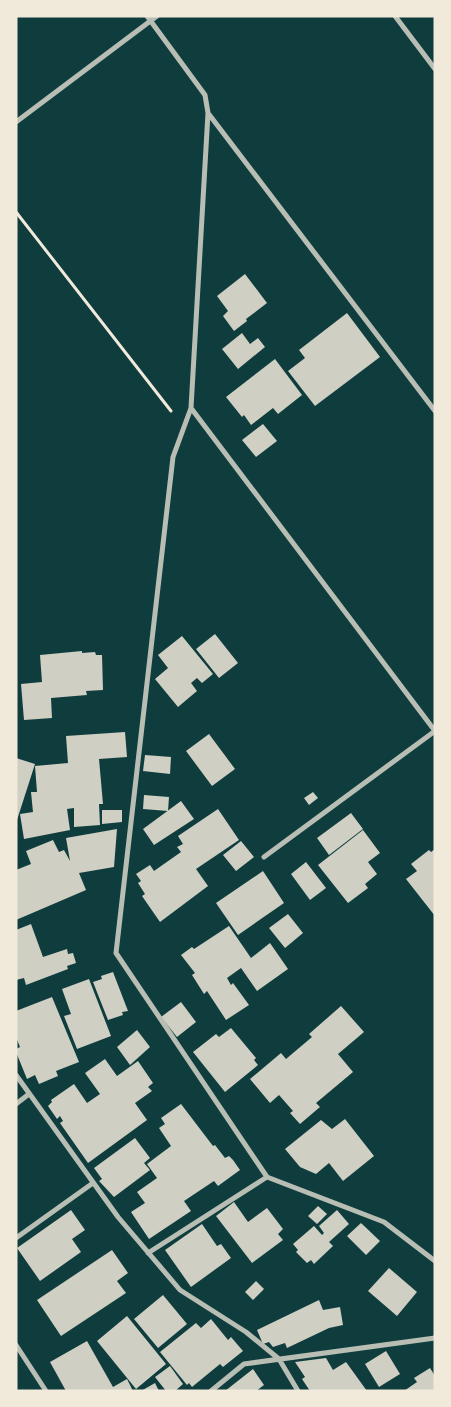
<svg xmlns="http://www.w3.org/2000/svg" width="451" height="1407" viewBox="0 0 451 1407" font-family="'Golos Text',sans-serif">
<rect width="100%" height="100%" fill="#0f3d3e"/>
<path fill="#cfcfc3" d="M245,274L267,303L246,319L247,321L234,331L223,316L228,311L217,296Z
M347,313L380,357L315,406L288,371L305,358L299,350Z
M242,333L250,344L258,338L265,347L238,369L222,349Z
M275,359L302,395L278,414L273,408L251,425L244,415L242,417L226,397Z
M263,424L277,441L256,457L242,440Z
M215,634L238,663L219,678L196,649Z
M182,636L213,674L202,683L197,678L191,683L197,691L178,707L155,679L168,668L158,655Z
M82,651V653L95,652L96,655H102L103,690L86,691L87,695L51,698L52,718L24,720L21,684L42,682L40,655Z
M125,732L127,757L99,759L103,804H99L100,825L74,827V808L67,809L70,830L24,839L20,814L33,812L31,792H37L35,766L68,763L66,736Z
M209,734L235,769L212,786L186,751Z
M145,755L171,757L170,774L143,771Z
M16,758L35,764L17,820H16Z
M313,792L318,798L309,805L304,798Z
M144,795L169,797L168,811L143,809Z
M181,801L194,819L154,845L143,829Z
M218,809L239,840L196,869L208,886L160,922L142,896L145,894L138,883L141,881L136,874L150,865L154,871L181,852L177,847L183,844L178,836Z
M102,810H122V822L102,824Z
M351,813L363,829L329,855L317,838Z
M117,829L114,867L79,873L86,890L16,920V870L31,864L26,851L53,840L59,852L64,850L70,861L66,838Z
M363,830L380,853L368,862L377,874L365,884L368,888L348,903L318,865Z
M241,841L254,857L236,871L223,855Z
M435,849V916L406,879L417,871L411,864L429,850L431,852Z
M306,862L326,888L310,900L291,874Z
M263,871L284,903L238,935L216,903Z
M288,914L303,933L285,948L269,928Z
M31,924L43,957L67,949L68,954L73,953L76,963L67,966L68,969L26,985L24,978L16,980V930Z
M229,926L251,958L270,943L288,969L257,991L241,968L227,978L231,985L233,983L249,1005L226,1020L207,991L204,994L192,975L195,973L181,955L192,947L194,949Z
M113,972L128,1011L122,1012L123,1015L108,1020L93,982L102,979L101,976Z
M89,979L111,1036L77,1049L64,1016L71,1014L62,989Z
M52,997L79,1062L56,1071L58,1076L39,1084L35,1075L27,1079L16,1052V1049L20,1047L16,1037V1011Z
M181,1002L196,1022L177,1037L161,1017Z
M341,1006L364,1032L338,1054L353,1072L316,1103L320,1107L300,1124L290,1113L293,1111L279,1095L270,1103L250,1079L281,1053L286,1059L312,1037L309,1034Z
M231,1028L256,1058L254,1060L258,1065L225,1092L193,1052L216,1034L219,1037Z
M137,1030L150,1047L130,1065L117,1047Z
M105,1059L117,1076L138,1061L153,1083L148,1087L152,1091L135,1103L147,1120L88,1163L60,1123L63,1121L60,1116L57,1119L48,1106L52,1102L51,1100L74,1084L87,1103L100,1094L85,1073Z
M181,1104L213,1146L215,1145L225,1158L229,1156L233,1160L240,1170L218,1186L214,1181L184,1201L191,1211L149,1239L131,1212L145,1203L137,1192L157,1178L147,1164L171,1146L159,1128L165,1124L161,1118Z
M345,1119L374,1156L343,1181L329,1163L316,1174L300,1167L285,1149L321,1120L332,1129Z
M135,1138L150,1158L144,1163L150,1170L114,1197L99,1181L102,1179L94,1168Z
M234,1202L248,1222L267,1208L283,1229L278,1234L283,1240L252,1263L216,1216Z
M318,1206L327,1214L317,1224L308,1216Z
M71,1210L85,1230L72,1239L81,1252L40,1281L17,1248Z
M337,1210L349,1224L329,1242L333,1246L314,1264L311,1260L307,1263L296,1252L298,1250L293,1244L314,1226L322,1235L324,1233L319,1226Z
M361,1223L380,1241L366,1255L347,1236Z
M202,1224L217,1246L221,1244L231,1258L191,1287L165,1250Z
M112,1250L128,1273L117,1281L126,1293L61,1336L37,1300Z
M389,1268L417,1292L397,1316L368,1291Z
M256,1281L264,1289L253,1300L245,1292Z
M163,1295L187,1324L158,1348L134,1319Z
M319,1300L323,1310L340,1307L343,1325L329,1328L287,1348L285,1343L273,1347L269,1342L263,1344L257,1330Z
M127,1316L166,1364L136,1389L97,1341Z
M211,1319L228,1340L231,1337L243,1351L223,1367L220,1364L192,1387L189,1383L187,1385L160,1352L196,1323L201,1328Z
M87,1341L113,1387L127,1379L133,1391H66L50,1362Z
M386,1351L400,1374L379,1387L365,1364Z
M326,1358L333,1370L346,1362L367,1391H310L302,1379L305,1377L295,1362Z
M170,1366L183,1384L175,1391H166L155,1377Z
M430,1368L435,1376V1391H404L417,1382L414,1378Z
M253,1369L264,1385L256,1391H225Z
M155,1383L159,1391H141Z"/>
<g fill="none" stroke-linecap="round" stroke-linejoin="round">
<path stroke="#f1e9da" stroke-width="3" d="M16,212L171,411"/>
<path stroke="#b8beb3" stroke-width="5" d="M147,16L205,95L208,113L191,408L435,731
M395,16L435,69
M208,113L435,411
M16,122L157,16
M191,408L173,457L116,953L267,1177L384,1222L435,1261
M264,857L435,731
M16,1075L118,1217L180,1290L246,1332L279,1359L298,1391
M16,1104L29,1094
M16,1238L93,1183
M148,1253L267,1177
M16,1345L46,1391
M211,1391L244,1364L435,1338"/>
</g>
<rect width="451" height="1407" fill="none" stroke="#f1e9da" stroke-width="35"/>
</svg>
